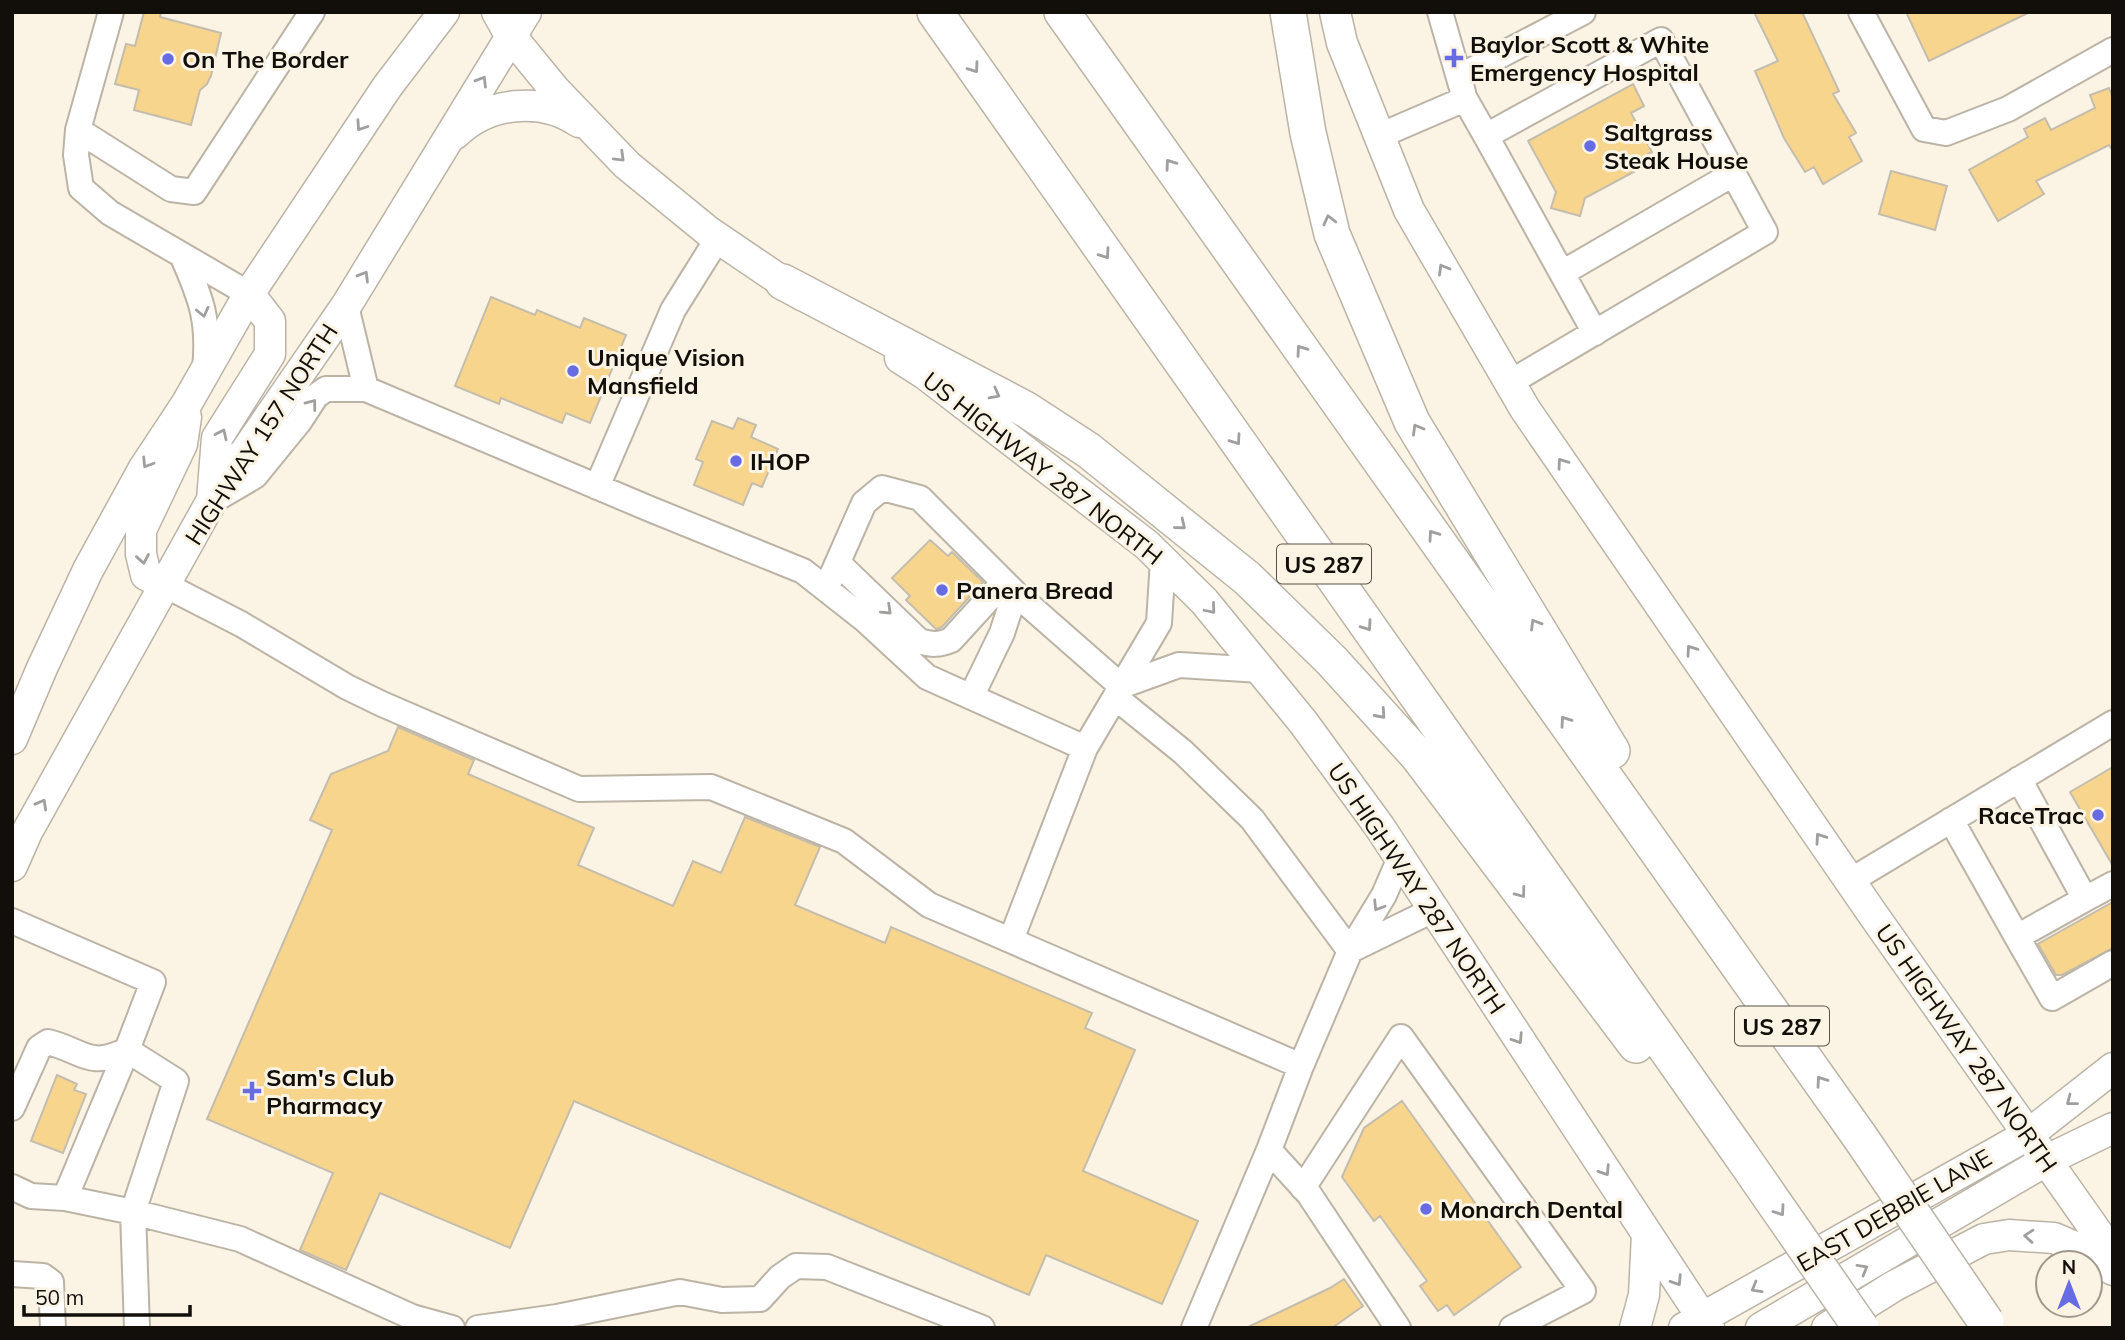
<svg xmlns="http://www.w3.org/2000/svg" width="2125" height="1340" viewBox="0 0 2125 1340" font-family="Mulish,sans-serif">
<rect width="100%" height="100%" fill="#fbf3e4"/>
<path fill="#f8d58c" stroke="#c4bdae" stroke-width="2" d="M144,12H161L160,17L221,33L211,76L207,84L200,90L191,125L134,110L139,90L115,84L126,44L135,46Z
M1754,12H1802L1839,91L1833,94L1856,133L1849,137L1862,161L1823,184L1814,167L1805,172L1784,138L1755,71L1778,61Z
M1906,12H2030L1929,61Z
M1633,84L1644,106L1631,113L1652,152L1635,161L1639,169L1585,198L1580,216L1551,208L1556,192L1528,141Z
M2109,88L2113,98V151L2109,145L2036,181L2044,194L1998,221L1969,170L2028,137L2024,129L2045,118L2051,130L2095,108L2090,95Z
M1891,171L1947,186L1935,230L1879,214Z
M491,297L535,315L537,310L580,328L584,318L626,335L590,423L566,413L562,423L501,398L499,404L455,386Z
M738,418L756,425L751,437L778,449L762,487L752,483L743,505L694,485L703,462L696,459L712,421L733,429Z
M930,540L948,556L952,552L983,582L942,627L936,629L906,600L910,596L892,578Z
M398,727L474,760L468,774L594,828L578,865L673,906L693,861L721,873L745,817L820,847L795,905L885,943L891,927L1092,1013L1085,1028L1135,1050L1083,1171L1198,1221L1162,1304L1046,1255L1029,1295L574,1101L510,1248L380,1193L346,1270L300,1250L333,1173L207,1119L332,830L310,820L331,774L388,751Z
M2113,767V866L2070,792Z
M2113,902V948L2062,975H2056L2038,944Z
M57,1075L77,1084L74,1090L86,1094L63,1153L31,1141Z
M1402,1101L1521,1267L1454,1315L1447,1305L1438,1311L1420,1286L1427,1281L1403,1248L1380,1216L1374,1221L1342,1177L1364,1128Z
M1344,1279L1363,1306L1332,1328H1246L1330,1288Z"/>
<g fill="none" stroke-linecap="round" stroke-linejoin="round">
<g stroke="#bbb4a6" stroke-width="28">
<path id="minor" d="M111,12L78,130L76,155L81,188L110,213L249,294
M1440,12L1463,92
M1861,12L1924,129L1946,133L2008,109L2113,50
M1459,77L1583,12
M78,130L171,189L194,192L312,12
M1379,136L1465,99L1486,136L1661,40L1765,232L1509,383
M1486,136L1595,333
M182,255C201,298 210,321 205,369
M1562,273L1733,174
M346,306L366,389
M597,487L673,310L718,238
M214,500L255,476L299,422L316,396L326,389H366L650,509L803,571L864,619L927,677L1085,748
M838,563L919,641C932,645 939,645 951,640L1004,582
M165,585L241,624L347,687L382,704L579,789L711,787L844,841L929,905L1301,1066L1350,951L1384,895L1400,858
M826,589L864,503L882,488L920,498L1015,593L1002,633L971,697
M1015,593L1121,686
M1121,686L1179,665L1261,670
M1115,697L1183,752L1252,819L1350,951
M1951,820L2017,937L2085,899L2019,779
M1850,881L2113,723
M2085,899L2113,884
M12,921L153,982L127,1050L176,1081L133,1212L137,1328
M2017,937L2052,998L2113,963
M1011,940L1085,748L1159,623L1163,560
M1351,950L1433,910
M12,1108L39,1048L48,1042C84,1051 88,1069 127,1050
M1269,1150L1309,1194L1398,1328
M12,1187L31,1196L65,1198L127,1050
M1303,1188L1401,1037L1583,1291L1512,1328
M65,1198L133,1212L240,1239L412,1317L452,1328
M12,1274L43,1276L51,1282L53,1328
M478,1328L557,1317L680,1292L722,1300L760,1299L780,1277L796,1266L827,1267L982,1328
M1194,1328L1269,1150L1301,1066"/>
</g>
<g stroke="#bbb4a6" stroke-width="33">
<path id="major" d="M497,12L510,35L555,90L627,165L709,232L802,295
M1335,12L1342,43L1409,210L1525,409L1872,913L2113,1255
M455,134C488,102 541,96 579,122
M900,358L925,374L1147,545L1204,601L1303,722L1379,826L1709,1328
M212,500L217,438L270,354V321L249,294
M165,585L146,575L141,554V530L182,444L186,417
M12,739L42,668L88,570L144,468L187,403L249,294L387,87L444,12
M12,866L27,832L212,500L346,306L526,12
M1635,1328L1644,1295L1647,1234
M1684,1328L2029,1134L2113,1068
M1761,1328L2047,1160L2113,1128
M1827,1328L1894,1286L1984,1239L2009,1235L2054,1238L2082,1250L2113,1270"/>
</g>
<g stroke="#bbb4a6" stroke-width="38">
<path id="highway" d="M935,12L1741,1155
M1062,12L1860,1137
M1288,12L1308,133L1332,234L1412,422L1612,751
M783,282L1025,409L1088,450L1247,578L1332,661L1418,756L1636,1045"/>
</g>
<use href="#minor" stroke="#fff" stroke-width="24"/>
<use href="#major" stroke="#fff" stroke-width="30"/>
<use href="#highway" stroke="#fff" stroke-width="35"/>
<g stroke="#bbb4a6" stroke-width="38" stroke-linecap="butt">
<path id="highway-bridge" d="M1860,1137L1986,1322
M1741,1155L1861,1328"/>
</g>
<use href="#highway-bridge" stroke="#fff" stroke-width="35"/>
</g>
<defs><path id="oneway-chevron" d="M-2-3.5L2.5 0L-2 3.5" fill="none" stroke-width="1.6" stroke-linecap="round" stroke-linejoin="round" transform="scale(1.75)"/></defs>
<g stroke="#a09f9d">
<use href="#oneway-chevron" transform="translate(974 68) rotate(55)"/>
<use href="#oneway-chevron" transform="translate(482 81) rotate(-59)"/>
<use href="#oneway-chevron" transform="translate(361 126) rotate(124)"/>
<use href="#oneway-chevron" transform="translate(620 157) rotate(44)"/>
<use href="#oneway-chevron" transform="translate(1170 164) rotate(-125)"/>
<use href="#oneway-chevron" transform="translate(1329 220) rotate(-104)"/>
<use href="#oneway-chevron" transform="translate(1105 254) rotate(55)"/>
<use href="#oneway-chevron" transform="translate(1443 269) rotate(-120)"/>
<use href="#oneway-chevron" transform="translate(364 276) rotate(-59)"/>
<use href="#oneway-chevron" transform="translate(203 312) rotate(77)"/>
<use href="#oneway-chevron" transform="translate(1301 350) rotate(-125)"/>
<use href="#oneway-chevron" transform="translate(995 394) rotate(28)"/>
<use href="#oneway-chevron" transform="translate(312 404) rotate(-53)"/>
<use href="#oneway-chevron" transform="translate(1417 429) rotate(-120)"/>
<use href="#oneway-chevron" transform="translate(222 434) rotate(-65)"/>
<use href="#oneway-chevron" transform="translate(1236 440) rotate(55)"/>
<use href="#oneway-chevron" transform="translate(147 463) rotate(122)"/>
<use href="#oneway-chevron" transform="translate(1562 463) rotate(-125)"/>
<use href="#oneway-chevron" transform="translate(1181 525) rotate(39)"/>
<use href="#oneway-chevron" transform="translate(1433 535) rotate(-125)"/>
<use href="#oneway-chevron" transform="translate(143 559) rotate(80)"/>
<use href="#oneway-chevron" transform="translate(1211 609) rotate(50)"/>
<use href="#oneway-chevron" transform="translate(887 610) rotate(43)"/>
<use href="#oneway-chevron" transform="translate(1535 624) rotate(-121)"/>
<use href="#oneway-chevron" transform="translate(1367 626) rotate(55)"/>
<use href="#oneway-chevron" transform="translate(1691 650) rotate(-125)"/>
<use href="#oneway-chevron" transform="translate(1381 714) rotate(48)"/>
<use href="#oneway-chevron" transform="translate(1565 721) rotate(-125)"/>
<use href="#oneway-chevron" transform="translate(42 804) rotate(-61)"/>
<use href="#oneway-chevron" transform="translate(1820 838) rotate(-125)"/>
<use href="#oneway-chevron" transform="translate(1521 893) rotate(53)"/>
<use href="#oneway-chevron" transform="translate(1378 906) rotate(122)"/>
<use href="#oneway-chevron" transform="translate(1518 1039) rotate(57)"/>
<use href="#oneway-chevron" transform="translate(1821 1081) rotate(-125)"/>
<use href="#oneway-chevron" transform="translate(2071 1101) rotate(142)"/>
<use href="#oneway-chevron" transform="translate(1605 1171) rotate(57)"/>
<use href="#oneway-chevron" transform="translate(1780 1211) rotate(55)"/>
<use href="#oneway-chevron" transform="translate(2029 1236) rotate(-176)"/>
<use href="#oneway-chevron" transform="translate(1863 1269) rotate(-30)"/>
<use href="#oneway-chevron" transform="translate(1677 1281) rotate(57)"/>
<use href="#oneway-chevron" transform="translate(1756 1288) rotate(150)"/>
</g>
<g fill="#676be4" stroke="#fbf3e4" stroke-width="2.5">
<path d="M1450.5 47.5h7v7h7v7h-7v7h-7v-7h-7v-7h7z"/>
<circle cx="168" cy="59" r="7"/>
<circle cx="1590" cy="146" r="7"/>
<circle cx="573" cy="371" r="7"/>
<circle cx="736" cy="461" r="7"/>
<circle cx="942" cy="590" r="7"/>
<circle cx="2098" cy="815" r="7"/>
<path d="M248.5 1080.5h7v7h7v7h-7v7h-7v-7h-7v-7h7z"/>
<circle cx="1426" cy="1209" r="7"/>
</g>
<g text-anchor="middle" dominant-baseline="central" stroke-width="6" stroke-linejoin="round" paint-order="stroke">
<g fill="#fbf3e4" stroke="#58534b" stroke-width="2">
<rect x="1277" y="544.5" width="94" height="39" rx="5"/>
<rect x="1735" y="1006.5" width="94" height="39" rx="5"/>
</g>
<g font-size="23" font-weight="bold" fill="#120f0a">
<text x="1324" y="564">US 287</text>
<text x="1782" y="1026">US 287</text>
</g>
<g font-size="24" font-weight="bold" fill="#120f0a" stroke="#fbf3e4" text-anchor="start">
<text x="1470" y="44">Baylor Scott &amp; White<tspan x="1470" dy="28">Emergency Hospital</tspan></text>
<text x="182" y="59">On The Border</text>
<text x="1604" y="132">Saltgrass<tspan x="1604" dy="28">Steak House</tspan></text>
<text x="587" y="357">Unique Vision<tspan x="587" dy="28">Mansfield</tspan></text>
<text x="750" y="461">IHOP</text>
<text x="956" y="590">Panera Bread</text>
<text x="2084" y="815" text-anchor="end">RaceTrac</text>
<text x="266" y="1077">Sam's Club<tspan x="266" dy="28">Pharmacy</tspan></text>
<text x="1440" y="1209">Monarch Dental</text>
</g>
<g font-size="24" fill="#120f0a" stroke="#fbf3e4">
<text transform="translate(261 434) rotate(-57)">HIGHWAY 157 NORTH</text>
<text transform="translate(1043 468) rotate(38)">US HIGHWAY 287 NORTH</text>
<text transform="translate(1417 888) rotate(56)">US HIGHWAY 287 NORTH</text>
<text transform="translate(1967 1048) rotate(55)">US HIGHWAY 287 NORTH</text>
<text transform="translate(1894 1210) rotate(-30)">EAST DEBBIE LANE</text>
</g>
</g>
<rect width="2125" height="1340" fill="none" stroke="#120f0a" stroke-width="28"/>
<g transform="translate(2069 1284)"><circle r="33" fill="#fbf3e4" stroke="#9e988d" stroke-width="2"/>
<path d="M0-5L12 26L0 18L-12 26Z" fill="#676be4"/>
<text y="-10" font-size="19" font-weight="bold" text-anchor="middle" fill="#120f0a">N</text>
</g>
<path d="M24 1305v10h166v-10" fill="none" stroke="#120f0a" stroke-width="3.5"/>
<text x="35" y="1305" font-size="21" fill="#120f0a" stroke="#fbf3e4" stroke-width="5" paint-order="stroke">50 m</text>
</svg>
